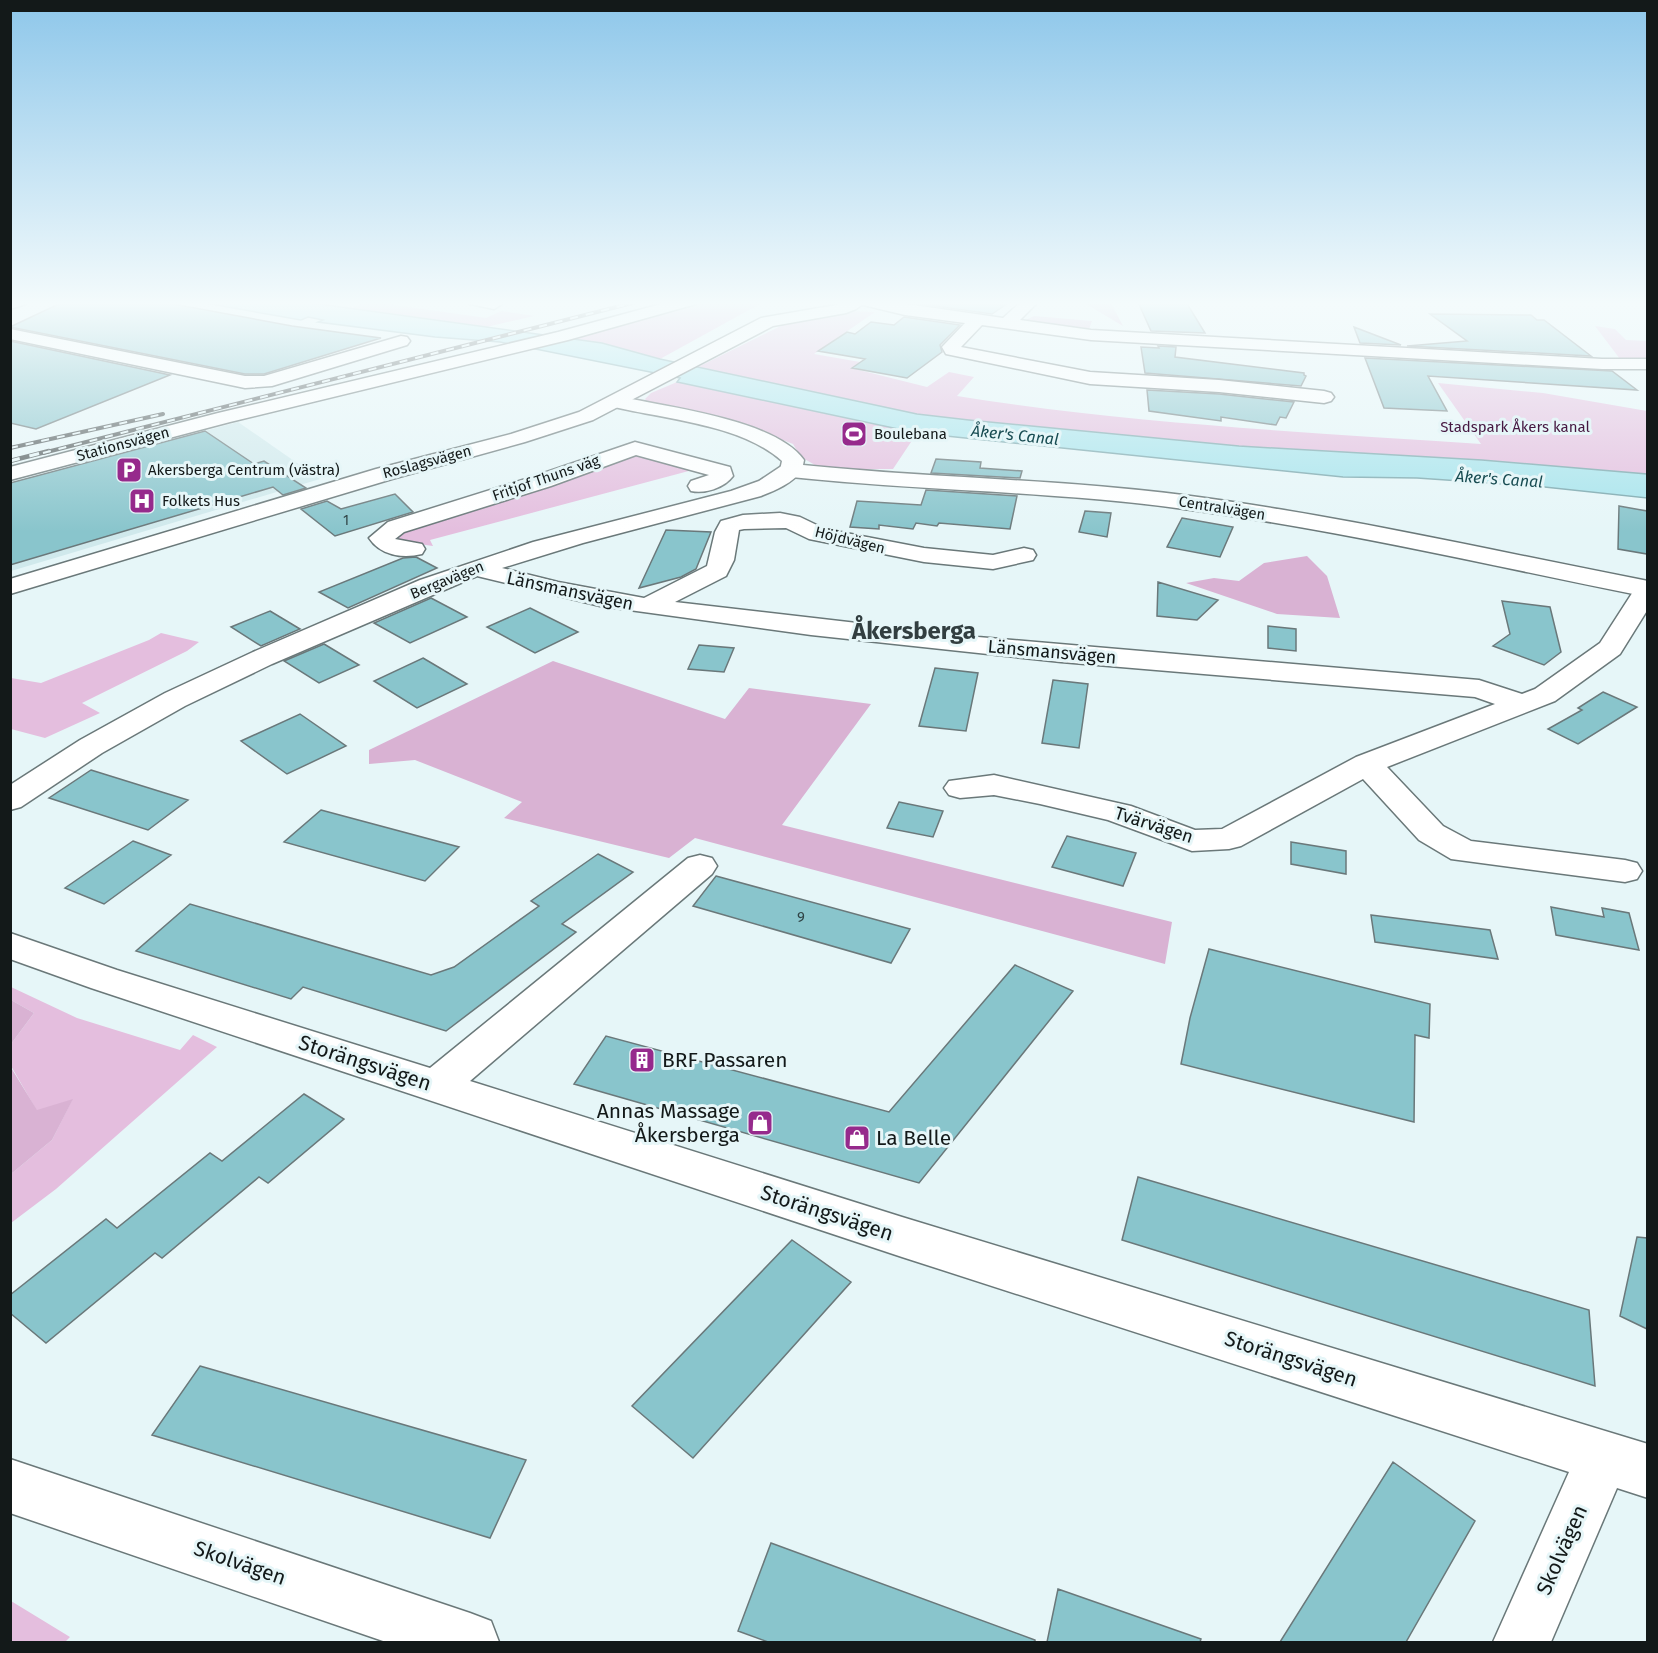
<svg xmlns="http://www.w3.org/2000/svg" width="1658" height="1653" viewBox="0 0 1658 1653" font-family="'Fira Sans',sans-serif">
<rect width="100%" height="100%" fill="#e6f6f8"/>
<path fill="#d0e9ec" d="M238,422L320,479L11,571V483Z"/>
<path fill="#e4bede" d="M367,301L486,318L501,311L534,316L486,327L352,308Z
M708,301H761L758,305L660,359L602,343L566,339L643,320Z
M849,311L875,312L814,354L860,362L851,368L927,387L949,372L974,377L957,396C1130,424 1306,432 1481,444L1438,383L1543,393L1647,411V474L1482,460L1239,446L969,420L917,414L698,367L797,318Z
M1595,326L1615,329L1626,340L1647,341V361L1620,359Z
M677,382L917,433L893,469H822L801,457L793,444L747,426L649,404L645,399L651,393Z
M633,452L700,468L430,540L433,546L390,540L391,534Z
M161,633L199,642L187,651L82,703L100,713L45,738L11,729V678L41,683L149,640Z
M11,987L77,1018L180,1050L193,1035L217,1047L56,1189L11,1223V1174L52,1140L72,1100L37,1111L11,1066V1044L34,1013L11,1000Z
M11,1601L70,1637L65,1642H11Z"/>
<path fill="#d9b2d3" d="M1081,301H1110L1123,326Z
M1034,316L1092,321L1089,329L1028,322L1026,320Z
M1307,556L1327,576L1340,618L1277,614L1186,583L1214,578L1239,581L1264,563Z
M553,661L725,719L749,688L871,704L782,825L1172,922L1165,964L695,838L669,858L504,818L522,802L415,760L369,764V750Z
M11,1000L34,1013L11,1044Z
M10,1066L37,1110L73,1099L52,1140L11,1174Z"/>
<path fill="#a8e4ec" stroke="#7ba7ad" stroke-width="1.5" d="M194,301H297L602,343L660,359L917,414L969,420L1239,446L1482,460L1647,474V498L1535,486L1417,478L1343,477L917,433L677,382L680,378L500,342L435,337L318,322L323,320L308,317L301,320Z"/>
<path fill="#89c5cc" stroke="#6a787a" stroke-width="1.5" d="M65,301H157L292,326L381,338L264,374H245L10,327Z
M925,301H973L1005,305L992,314L921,304Z
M1138,302H1186L1205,333L1151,331Z
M1430,314L1531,315L1537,320H1544L1591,356L1407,346L1467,341Z
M904,317L960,325L940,345L942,352L907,378L852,368L865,359L818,351L847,332L855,334L871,322L894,325Z
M1354,327L1401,345L1360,343Z
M10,341L170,375L36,429L10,423Z
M1158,346L1176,347L1175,357L1304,373V375L1306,376L1301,386L1145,373L1141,347L1159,348Z
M1365,358L1612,371L1637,390L1428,376L1447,411L1384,408Z
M1147,390L1219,394L1294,402L1286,418L1280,417L1276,425L1221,417V421L1149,411Z
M205,431L254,464L264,461L306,488L283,495L273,487L10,565V483Z
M936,459L981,462L980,468L1022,471L1020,478L931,473Z
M926,490L1017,496L1010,529L939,523L937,526L916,523L913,529L879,525V529L850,527L857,501L921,505Z
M395,494L413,512L335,536L301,509L327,501L341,509Z
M1619,506L1647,511V554L1618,549Z
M1085,511L1111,513L1107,537L1079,532Z
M1182,518L1233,527L1220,557L1167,547Z
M666,530L711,532L696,569L681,577L639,588Z
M416,557L437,568L348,608L319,592L403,558Z
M1158,582L1218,600L1197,620L1157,616Z
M431,598L467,617L410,643L374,623Z
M1502,601L1550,607L1561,652L1544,665L1493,646L1510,634Z
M530,608L578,632L535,653L487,627Z
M270,611L300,629L261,646L231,627Z
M1268,626L1296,629V651L1268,648Z
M324,644L359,665L319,683L284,661Z
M699,645L734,648L724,672L688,669Z
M423,658L467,684L417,708L374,681Z
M935,668L978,673L966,731L919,726Z
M1053,680L1088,684L1079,748L1042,743Z
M1603,692L1637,707L1578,744L1548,729L1582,710L1578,708Z
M300,714L346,746L287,774L241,741Z
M91,770L165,793L188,800L148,830L49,798Z
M899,802L943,811L933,837L887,828Z
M321,810L459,847L425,881L284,842Z
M1067,836L1136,853L1123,886L1052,867Z
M133,841L171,855L104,904L65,888Z
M1291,842L1346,851V874L1291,864Z
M598,854L633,872L562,924L576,932L446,1031L303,987L291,999L136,951L190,904L431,975L454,967L539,906L531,901Z
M716,876L910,929L891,963L693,906Z
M1551,907L1604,917L1602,908L1629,913L1639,950L1556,935Z
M1371,915L1490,930L1498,959L1375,942Z
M1209,949L1430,1004L1429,1038L1415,1035L1414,1122L1181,1064L1190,1018Z
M1015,965L1073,991L919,1183L574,1084L606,1036L889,1112Z
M304,1094L344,1119L268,1183L259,1177L162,1258L155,1253L46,1343L10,1313V1295L106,1219L117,1228L210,1153L222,1161Z
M1138,1177L1589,1310L1595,1386L1122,1240Z
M1637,1237L1647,1238V1329L1620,1316Z
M792,1240L851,1282L693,1458L632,1406Z
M200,1366L526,1460L490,1538L152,1435Z
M1393,1462L1475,1521L1406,1642H1280Z
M771,1543L1035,1640V1642H768L738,1631Z
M1058,1589L1201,1639L1200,1642H1047Z"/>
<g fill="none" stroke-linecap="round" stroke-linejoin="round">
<g stroke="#6a7879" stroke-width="3">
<path id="minor" d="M10,301H28L26,304L10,309Z
M468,301H500L502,304L494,309L470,304Z
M672,301H698L696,304L568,340L230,422L10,480V467L218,413L558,332Z
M857,301H886L1003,318L1022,301H1039L1020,320L1091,330L1602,359H1648V369H1602L1091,340L982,325L961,347L1090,372L1219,380L1324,391L1331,393L1334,397L1331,401L1324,403L1219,392L1090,384L946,354L942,347L965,323L905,315L859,304Z
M10,329L245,376H264L401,336L407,337L410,341L407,345L272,386L245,388L10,339Z
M635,442L730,467L733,476C724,488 705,494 691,491L688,486L691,481L709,475L636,455L551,486L404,532L395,539L422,544L425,549L422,554C402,559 380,555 369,538L388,522L535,476Z
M791,463L799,465L802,470C793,483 776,490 761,496L583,543L502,568L558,582L644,598L707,566L715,532L721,521L743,515L780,513L800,517L825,529L924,548L993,555L1024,548L1033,550L1036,555L1033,560L993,569L924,562L809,539L786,528L744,529L739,530L734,560L726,576L675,602L978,637L1479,680L1522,694L1535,689L1600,643L1638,584L1648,581V609L1620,654L1555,701L1387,767L1443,826L1471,841L1625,860L1637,863L1642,871L1637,879L1625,882L1451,859L1419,840L1363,779L1241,846L1229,849L1192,851L1108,820L1040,804L994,795L960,798L949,795L944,788L949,781L994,775L1131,806L1195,830L1222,829L1356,757L1495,704L1475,697L1061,662L811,635L600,606L477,576L272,664L185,706L102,753L21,807L10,810V785L80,740L165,693L253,652L420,580L533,542L731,491L759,481L783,465Z
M700,855L712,858L717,866L712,874L470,1081L902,1217L1648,1444V1498L1617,1488L1551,1642H1493L1569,1472L902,1257L91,988L10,959V933L117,970L430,1068L688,858Z
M10,1459L470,1613L491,1621L499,1642H386L10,1513Z"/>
</g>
<g stroke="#6a7879" stroke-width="3">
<path id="tertiary" d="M617,396C665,407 775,419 804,460L803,465C929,478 1057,479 1183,495C1339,515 1493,551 1648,581V597C1493,566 1340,530 1184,509C1054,491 922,491 791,477L783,475L780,470L782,461C741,424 663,419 610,406L607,402L610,398Z"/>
</g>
<g stroke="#6a7879" stroke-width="3">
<path id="primary" d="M847,301H867L856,309L846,313L773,326L593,420L525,442L392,479L10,594V579L376,469L511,434L579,412L761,318L836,305Z"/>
</g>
<use href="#minor" fill="#fff" fill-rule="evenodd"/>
<use href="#tertiary" fill="#fff" fill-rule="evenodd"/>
<use href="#primary" fill="#fff" fill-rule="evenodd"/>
<g stroke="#555e5f" stroke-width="4">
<path id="rail-far1" d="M10,448L163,414
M43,453L640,301"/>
</g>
<g stroke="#555e5f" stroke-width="4.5">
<path id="rail" d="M10,461L49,451"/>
</g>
<use href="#rail-far1" stroke="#e6f6f8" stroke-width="2" stroke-dasharray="8" stroke-linecap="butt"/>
<use href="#rail" stroke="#e6f6f8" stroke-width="3" stroke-dasharray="10" stroke-linecap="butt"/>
</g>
<linearGradient id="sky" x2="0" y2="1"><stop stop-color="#8ec7ea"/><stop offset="0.57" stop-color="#f4fbfc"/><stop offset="1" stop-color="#f4fbfc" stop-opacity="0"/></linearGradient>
<rect width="1658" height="532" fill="url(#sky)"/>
<defs>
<g id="stadium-square" transform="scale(1.35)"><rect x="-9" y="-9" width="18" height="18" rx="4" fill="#962a8c" stroke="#e6f6f8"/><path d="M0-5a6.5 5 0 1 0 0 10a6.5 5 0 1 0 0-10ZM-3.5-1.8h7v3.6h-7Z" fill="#fff"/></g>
<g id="parking-square" transform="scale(1.35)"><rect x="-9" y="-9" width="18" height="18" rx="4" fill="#962a8c" stroke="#e6f6f8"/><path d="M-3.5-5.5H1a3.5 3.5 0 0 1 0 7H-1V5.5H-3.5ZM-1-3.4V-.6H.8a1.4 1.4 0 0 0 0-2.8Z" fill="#fff"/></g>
<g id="hospital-square" transform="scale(1.35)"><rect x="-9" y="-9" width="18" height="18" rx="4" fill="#962a8c" stroke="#e6f6f8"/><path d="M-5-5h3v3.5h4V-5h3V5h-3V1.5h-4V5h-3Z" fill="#fff"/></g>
<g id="building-square" transform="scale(1.35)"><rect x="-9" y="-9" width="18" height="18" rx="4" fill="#962a8c" stroke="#e6f6f8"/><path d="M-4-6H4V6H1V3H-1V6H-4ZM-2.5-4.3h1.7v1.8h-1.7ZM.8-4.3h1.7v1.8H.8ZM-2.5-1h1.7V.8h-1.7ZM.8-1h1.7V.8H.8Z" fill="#fff"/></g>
<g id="shop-square" transform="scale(1.35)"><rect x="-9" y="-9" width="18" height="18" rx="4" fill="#962a8c" stroke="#e6f6f8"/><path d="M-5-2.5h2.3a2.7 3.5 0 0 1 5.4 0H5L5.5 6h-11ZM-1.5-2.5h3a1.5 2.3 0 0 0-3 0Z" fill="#fff"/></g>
</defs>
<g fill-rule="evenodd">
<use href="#stadium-square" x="854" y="434"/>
<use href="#parking-square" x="129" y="470"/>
<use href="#hospital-square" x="142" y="501"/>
<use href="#building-square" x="642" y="1060"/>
<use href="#shop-square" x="760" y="1123"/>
<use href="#shop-square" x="857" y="1138"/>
</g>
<g text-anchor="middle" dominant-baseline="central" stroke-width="6" stroke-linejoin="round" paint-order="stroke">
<g font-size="14" fill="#304446">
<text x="346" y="520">1</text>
</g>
<g font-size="15" fill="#461841" stroke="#e6f6f8">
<text x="1515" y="427">Stadspark Åkers kanal</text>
</g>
<g font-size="15" fill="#131919" stroke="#e6f6f8" text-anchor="start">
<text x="874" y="434">Boulebana</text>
<text x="148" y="470">Akersberga Centrum (västra)</text>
<text x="162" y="501">Folkets Hus</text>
</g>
<g font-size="15" fill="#131919" stroke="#e6f6f8">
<text transform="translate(123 444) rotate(-15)">Stationsvägen</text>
<text transform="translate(427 462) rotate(-15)">Roslagsvägen</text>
<text transform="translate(546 478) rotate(-19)">Fritjof Thuns väg</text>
<text transform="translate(1222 508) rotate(9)">Centralvägen</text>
<text transform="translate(850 540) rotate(14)">Höjdvägen</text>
<text transform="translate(447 580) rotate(-22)">Bergavägen</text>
</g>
<g font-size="15" fill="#304446">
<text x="801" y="917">9</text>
</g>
<g font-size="16" font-style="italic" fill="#184c52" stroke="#e6f6f8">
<text transform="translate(1015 435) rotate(6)">Åker's Canal</text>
<text transform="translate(1499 479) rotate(4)">Åker's Canal</text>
</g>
<g font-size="18" fill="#131919" stroke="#e6f6f8">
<text transform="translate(570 591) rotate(12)">Länsmansvägen</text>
<text transform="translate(1052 652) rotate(5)">Länsmansvägen</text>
<text transform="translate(1154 825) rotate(18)">Tvärvägen</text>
</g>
<g font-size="21" fill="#131919" stroke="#e6f6f8" text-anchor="start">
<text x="662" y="1060">BRF Passaren</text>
<text x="740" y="1111" text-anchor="end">Annas Massage<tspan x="740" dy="24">Åkersberga</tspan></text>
<text x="876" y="1138">La Belle</text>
</g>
<g font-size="21" fill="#131919" stroke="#e6f6f8">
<text transform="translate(365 1063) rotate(18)">Storängsvägen</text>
<text transform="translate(827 1213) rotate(18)">Storängsvägen</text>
<text transform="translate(1291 1359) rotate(18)">Storängsvägen</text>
<text transform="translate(1562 1550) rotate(-66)">Skolvägen</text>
<text transform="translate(240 1563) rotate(19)">Skolvägen</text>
</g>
<g font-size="24" font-weight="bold" fill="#323e40" stroke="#e6f6f8">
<text x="914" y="631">Åkersberga</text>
</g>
</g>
<rect width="1658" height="1653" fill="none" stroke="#131919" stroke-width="24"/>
</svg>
